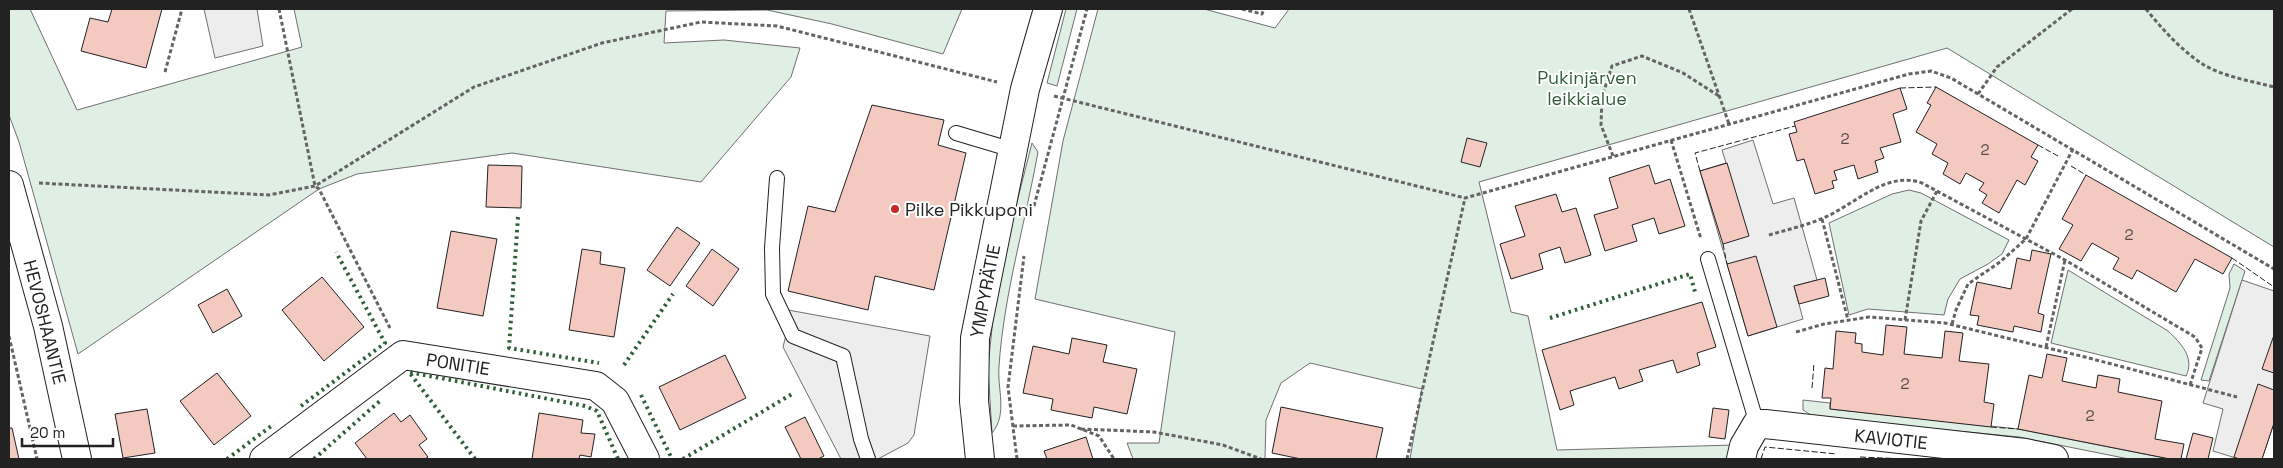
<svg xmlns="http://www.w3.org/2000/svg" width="2283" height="468" viewBox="0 0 2283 468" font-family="'Space Grotesk',sans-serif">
<rect width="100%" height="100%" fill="#fff"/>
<path fill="#e0efe3" stroke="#6f6f6f" d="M9,9H30L77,110L302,47L294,9H962L943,54L832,24L767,10L666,11L664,43L724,40L800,48L791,77L701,182L512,153L357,174L319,189L78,354L19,142L9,115Z
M1066,9H1077L1057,86L1047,83Z
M1098,9H1204L1275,28L1289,9H2274V247L1947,48L1479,182L1511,312L1528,316L1557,450L1734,445L1732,459H1410L1422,389L1310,363L1281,383L1266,420L1265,459H1133L1127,443H1159L1175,332L1035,299L1063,141Z
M1032,143L1038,152C1025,224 1004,294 999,366C997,389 1008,414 992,433L988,367L994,309L1006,245Z
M1909,190L1921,193L2009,240L2002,254L1988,264L1960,279L1948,299L1944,315L1868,309L1849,315L1829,223L1892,194Z
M2234,264L2245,271L2209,381L2201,380L2230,288L2229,274Z
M2068,270L2168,331C2181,343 2195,358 2186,376L2051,343Z
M1803,400L1830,403V409L2018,429L2170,459H2129L2019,437L1814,417L1803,410Z"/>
<path fill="#ededed" stroke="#6f6f6f" d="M204,9H257L263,46L215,58Z
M1753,140L1773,204L1794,198L1817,280L1794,286L1803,319L1748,336L1700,171L1726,163L1722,150Z
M2242,280L2274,291V423L2262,459H2239L2213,451L2223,409L2203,403Z
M788,310L930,336L914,435L908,443L878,459H841L783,347L788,327Z"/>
<path fill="#f3c9c0" stroke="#222" d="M112,9H162L146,68L81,51L90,18L108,22Z
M1936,87L2038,145L2031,157L2038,161L2025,185L2017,180L1999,213L1982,203L1987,195L1979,190L1984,183L1966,173L1960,184L1943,174L1948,163L1932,154L1937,144L1916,132L1931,105L1927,103Z
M1900,88L1907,109L1893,114L1901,142L1880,148L1884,158L1875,161L1878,172L1858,179L1854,165L1834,171L1837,180L1832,181L1834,188L1815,194L1804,159L1797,161L1789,134L1797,132L1794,122Z
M872,105L944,120L938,145L966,153L934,290L875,276L868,310L788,291L808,206L835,212Z
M1467,138L1487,143L1480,167L1461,162Z
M1727,163L1749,236L1723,244L1700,171Z
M488,165L522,166L521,208L486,207Z
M1649,165L1655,184L1670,179L1685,226L1659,234L1654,218L1632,225L1637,241L1605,251L1594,215L1618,208L1609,178Z
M2086,175L2232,258L2223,274L2195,259L2176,292L2137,270L2132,279L2113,269L2119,258L2092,243L2081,261L2059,249L2073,225L2062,219Z
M1556,194L1562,212L1576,208L1591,255L1565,263L1560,247L1539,254L1543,269L1511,279L1500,244L1525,236L1515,206Z
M677,227L700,243L670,286L647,270Z
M451,231L497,239L483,316L437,308Z
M582,249L601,252L600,264L625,268L614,337L569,330Z
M712,249L739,269L713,306L686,286Z
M2032,250L2051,254L2038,313L2044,315L2041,332L2014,326L2013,332L1977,325L1979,316L1970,315L1977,282L2011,289L2017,258L2030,261Z
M1756,256L1777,327L1748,336L1727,264Z
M322,277L364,327L324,361L282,310Z
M1825,278L1829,296L1799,304L1794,286Z
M227,289L242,316L213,333L198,305Z
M1702,302L1716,347L1697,353L1700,365L1677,373L1673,360L1639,370L1643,381L1619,389L1615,377L1570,391L1574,405L1560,410L1542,350Z
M1886,325L1907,327L1904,354L1942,358L1945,331L1963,333L1959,361L1989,364L1984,402L1994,404L1991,427L1830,409L1831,398H1822L1825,368L1833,369L1836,331L1856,333L1855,343L1862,344V352L1883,355Z
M2274,335V373L2262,369Z
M1072,338L1107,345L1103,362L1137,369L1127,414L1094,407L1092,418L1051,410L1053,399L1023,393L1033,346L1069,354Z
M2047,354L2067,358L2062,381L2096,388L2098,375L2120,379L2118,392L2162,401L2155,439L2184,444L2181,459H2170L2018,429L2029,375L2042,378Z
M725,355L746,398L680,430L659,387Z
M217,373L251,416L214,445L180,401Z
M2258,384L2274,390V423L2262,459H2239L2234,457Z
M1281,407L1383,428L1376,459H1301L1272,453Z
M1713,408L1729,410L1725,439L1709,437Z
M147,409L155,453L123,458L115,414Z
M394,413L401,422L410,415L427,439L419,445L428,457L425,459H367L355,443Z
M539,413L583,420L581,433L595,434L591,457L580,455L579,459H532Z
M805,417L824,456L818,459H801L785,427Z
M9,428H12L19,459H9Z
M2193,433L2213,438L2208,459H2186Z
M1086,437L1093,459H1047L1044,451Z"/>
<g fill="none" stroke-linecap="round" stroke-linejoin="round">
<g stroke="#222" stroke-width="16">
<path id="service" d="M956,133L1013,150
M777,178L772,248L773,294L793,336L843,356L861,439L868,459
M1708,259L1757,424"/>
</g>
<g stroke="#222" stroke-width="30">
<path id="minor" d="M264,459L403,355L596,386L615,401L645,459
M1741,459L1744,446L1757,424H1765L2025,453L2054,459"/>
</g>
<g stroke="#222" stroke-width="30">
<path id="tertiary" d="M9,185L48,326L77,459
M980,459L974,401L975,338L1025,89L1048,9"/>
</g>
<path stroke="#646464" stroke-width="3" stroke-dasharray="4 2.5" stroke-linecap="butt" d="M279,9L315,186L319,189L390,328
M1242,9L1262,14L1264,9
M1689,9L1729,124
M2146,9C2162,29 2182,51 2204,65C2225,77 2251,81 2274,87
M165,72L182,9
M1978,94L1997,67L2072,9
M1054,96L1465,198L1909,74L1931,71L1951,78L2274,269
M1671,140L1701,239
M1613,156L1601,125L1602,97L1612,66L1642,56L1683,73L1719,96
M39,183L269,195L315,186L474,87L602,43L701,22L777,26L997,82
M1034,206L1087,9
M1822,219L1848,320
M1769,235C1786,230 1804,226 1821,219C1854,206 1885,170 1922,183L2065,260L2195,337L2202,348L2190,385
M1905,320L1921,221L1937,191
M1952,324L1956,310L1968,284L2000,262L2026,239L2073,149
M1796,332L1824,324L1869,317L1945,323L2085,357L2237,397
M9,336L37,459
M2046,347L2065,260
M1013,426L1071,425L1099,436L1114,459
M1081,429L1154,432L1223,445L1261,459
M1017,459L1008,387L1024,256
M1407,459L1465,198"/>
<use href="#service" stroke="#fff" stroke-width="14"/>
<use href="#minor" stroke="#fff" stroke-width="28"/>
<use href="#tertiary" stroke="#fff" stroke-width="28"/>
<path stroke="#2f5e38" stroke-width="4" stroke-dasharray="2.5 4" stroke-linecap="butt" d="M518,217L509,348L599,363
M1550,318L1690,274L1695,292
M624,365L673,294
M641,395L672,459
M301,406L385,343L336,252
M227,459L274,424
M314,459L381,400
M475,459L409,372L585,406L597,411L618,459
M683,459L792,394"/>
<path stroke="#222" stroke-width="1" stroke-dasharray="6 2.5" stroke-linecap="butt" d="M1900,88L1936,87
M2038,145L2058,156
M2071,166L2086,175
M1700,171L1695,153L1795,126
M1723,244L1727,264
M2232,258L2274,287
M1812,388L1814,363
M1991,427L2018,429
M1860,457L1907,459
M1761,459L1765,447L1837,454"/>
</g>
<circle fill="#c62828" stroke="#fff" stroke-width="2" cx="895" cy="209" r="5"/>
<g text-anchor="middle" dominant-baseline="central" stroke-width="4" stroke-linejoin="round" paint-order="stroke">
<g font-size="15" fill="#564c4a">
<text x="1845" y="138">2</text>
<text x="1985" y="149">2</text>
<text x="2129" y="234">2</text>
<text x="1905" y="383">2</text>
<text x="2090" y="415">2</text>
</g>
<g font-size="18" fill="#2f5e38" stroke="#fff">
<text x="1587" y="77">Pukinjärven<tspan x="1587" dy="21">leikkialue</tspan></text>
</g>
<g font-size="18" fill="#222" stroke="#fff" text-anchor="start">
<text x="905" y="209">Pilke Pikkuponi</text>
</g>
<g font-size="18" fill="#222" stroke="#fff">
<text transform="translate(985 291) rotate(-79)">YMPYRÄTIE</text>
<text transform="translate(45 322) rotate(76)">HEVOSHAANTIE</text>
<text transform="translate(458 364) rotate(9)">PONITIE</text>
<text transform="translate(1891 439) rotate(6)">KAVIOTIE</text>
</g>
</g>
<rect width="2283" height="468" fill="none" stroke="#222222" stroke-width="20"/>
<path d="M22 438v8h91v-8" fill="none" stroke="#222222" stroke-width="2.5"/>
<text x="30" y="438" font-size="15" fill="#222222" stroke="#ffffff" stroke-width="4" paint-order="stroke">20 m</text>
</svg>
